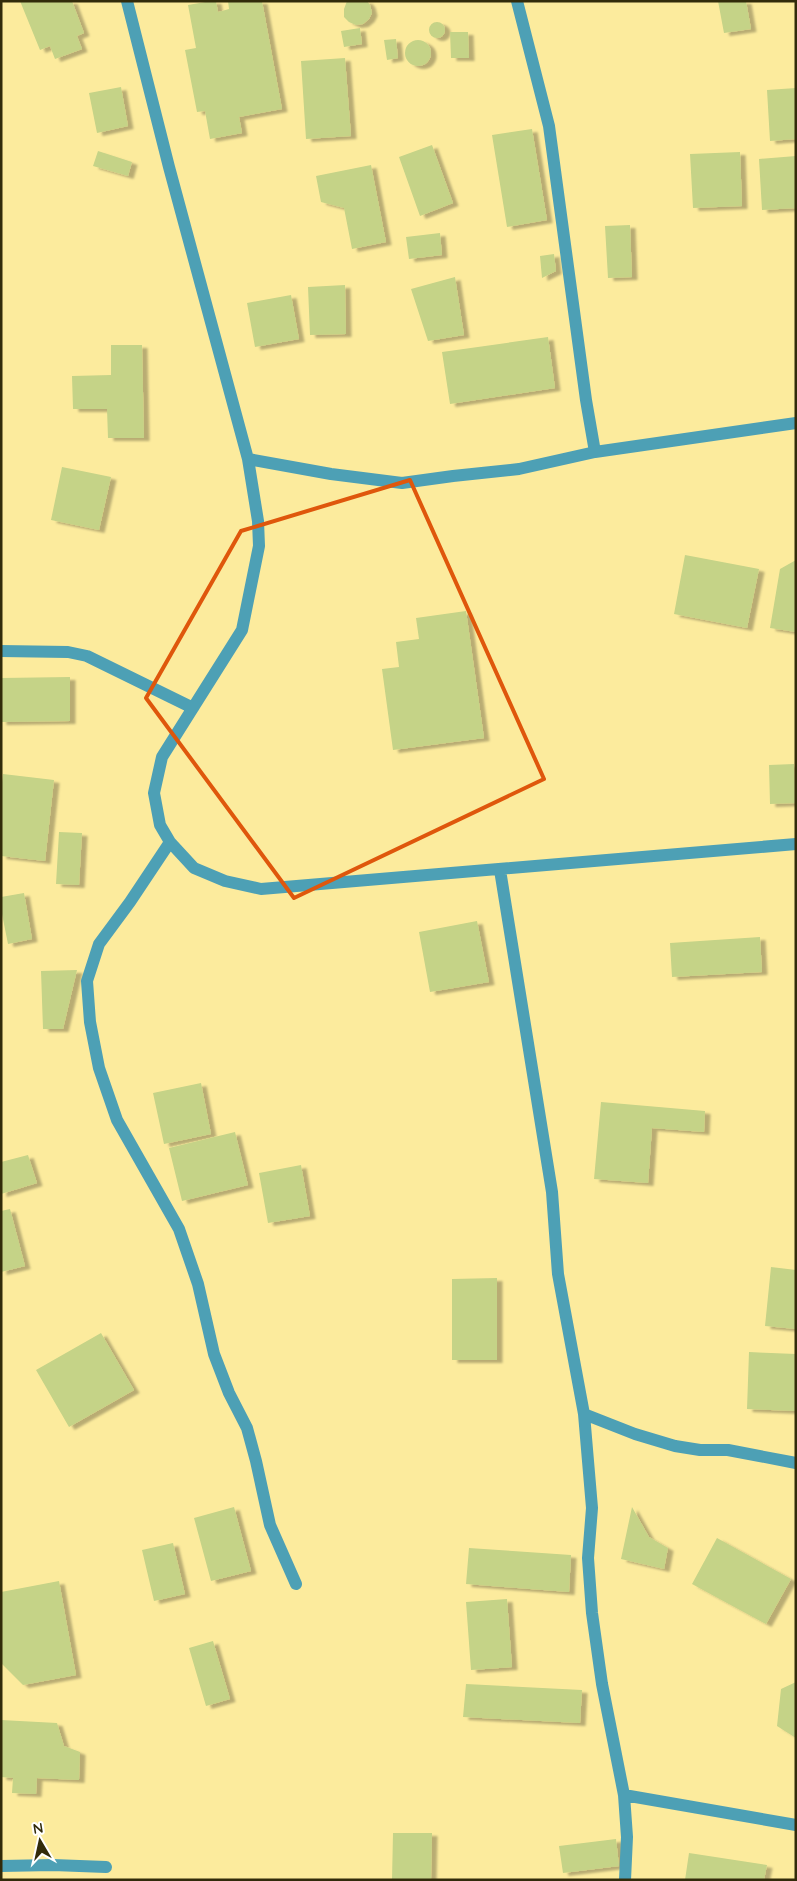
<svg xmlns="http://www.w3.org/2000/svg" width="797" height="1881" viewBox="0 0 797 1881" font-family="Quicksand,sans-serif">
<defs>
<filter id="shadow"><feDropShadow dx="5.5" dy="3" stdDeviation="1" flood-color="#0004"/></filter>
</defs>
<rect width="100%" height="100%" fill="#fceb9d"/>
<path fill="#c5d387" filter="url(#shadow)" d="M20,1H72L84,33L77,36L82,49L55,59L50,46L40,50Z
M211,1H216L218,12L229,9L228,1H262L282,109L239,117L242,133L210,139L205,111L197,112L185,50L196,48L188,5Z
M347,1H367L370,5L372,13L369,19L363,24L356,25L349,22L344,17V9Z
M718,1H746L751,29L724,33Z
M429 30a8 8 0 1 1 16 0a8 8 0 1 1-16 0Z
M360,28L362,44L344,47L341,31Z
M450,32H468L469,58H451Z
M396,39L398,58L387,60L384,40Z
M405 53a13 13 0 1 1 26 0a13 13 0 1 1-26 0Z
M345,58L351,136L306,139L301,61Z
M121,87L128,126L97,133L89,93Z
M796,88V139L770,141L767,90Z
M532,129L547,220L507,227L492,135Z
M432,145L453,203L420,216L399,157Z
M98,151L132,162L128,176L93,166Z
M740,152L742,206L693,208L690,154Z
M796,156V208L762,210L759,159Z
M371,165L386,242L352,249L344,208L321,202L316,176Z
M630,225L632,277L608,278L605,226Z
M440,233L442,255L409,259L406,237Z
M554,254L556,271L542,278L540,256Z
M455,277L464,335L428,341L411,289Z
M345,285L346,334L310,335L308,287Z
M291,295L299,339L255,347L247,303Z
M548,337L555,388L450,404L442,352Z
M111,345H142L144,438H108L107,409H73L72,376L111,375Z
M62,467L111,477L99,530L51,520Z
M685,555L759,569L747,628L674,614Z
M796,560V632L770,628L780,569Z
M466,611L484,738L393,750L382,669L399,667L396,642L419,639L416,618Z
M70,677V721L1,722V678Z
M794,764L796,803L770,804L769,765Z
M3,774L54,780L45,861L1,856V790Z
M59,832L82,833L79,885L56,884Z
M24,893L32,939L8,944L1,909V897Z
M477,921L489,982L430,992L419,932Z
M760,937L762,972L672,977L670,943Z
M77,970L63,1029H43L41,971Z
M201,1083L211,1134L164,1144L153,1093Z
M601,1102L705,1111L704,1132L652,1128L648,1183L594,1179Z
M235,1132L248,1185L182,1201L169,1148Z
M28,1155L37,1183L1,1194V1162Z
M301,1165L310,1216L268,1223L259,1173Z
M10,1209L25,1266L1,1272V1211Z
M771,1267L796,1270V1329L765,1326Z
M497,1278V1360H452V1279Z
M101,1333L134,1390L69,1427L36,1370Z
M749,1352L796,1354V1411L747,1409Z
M234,1507L251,1571L211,1581L194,1518Z
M632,1507L649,1537L668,1548L664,1569L621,1559Z
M717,1538L791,1579L766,1624L692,1584Z
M173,1543L185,1594L154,1601L142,1550Z
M469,1548L571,1555L569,1592L466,1584Z
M59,1581L76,1675L23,1685L1,1663V1592Z
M507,1599L512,1667L471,1670L466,1602Z
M213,1641L230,1699L206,1706L189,1648Z
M796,1682V1738L777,1726L781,1689Z
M466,1684L582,1690L580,1723L463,1717Z
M1,1720L57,1723L64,1746L80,1752L79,1780L37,1778L36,1794L12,1793L13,1778L1,1777Z
M393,1833H432L431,1880H392Z
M616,1839L619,1866L563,1873L559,1846Z
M689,1853L767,1865L764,1880H685Z"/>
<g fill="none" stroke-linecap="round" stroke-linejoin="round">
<path stroke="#4da0b5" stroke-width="12" d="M127,1L169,167L248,459L258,521L259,546L242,630L162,757L154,793L160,825L170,842L194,868L225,881L261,889L796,844
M517,1L549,126L586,400L595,452
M248,459L331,474L402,483L453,476L519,469L595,452L796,423
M1,651L68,652L87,656L193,708
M170,842L130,902L99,944L87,981L90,1022L99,1068L117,1120L179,1229L198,1284L214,1354L229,1393L247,1428L256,1461L270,1525L296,1584
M500,870L552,1192L558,1274L584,1414L592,1508L588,1558L592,1613L602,1684L624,1795L627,1837L625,1880
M584,1414L635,1434L675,1446L700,1450H728L796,1463
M624,1795L796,1825
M1,1866L53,1865L106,1867"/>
</g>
<path fill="none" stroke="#df570c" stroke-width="4" stroke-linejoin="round" d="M410,480L544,779L294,898L146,698L241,531Z"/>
<rect width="797" height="1881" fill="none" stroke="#322b0a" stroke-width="5"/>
<g transform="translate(40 1841) rotate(351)" stroke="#ffffff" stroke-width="4" paint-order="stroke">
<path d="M0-4L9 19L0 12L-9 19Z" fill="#322b0a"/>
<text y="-8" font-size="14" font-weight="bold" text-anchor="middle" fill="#322b0a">N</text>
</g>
</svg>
